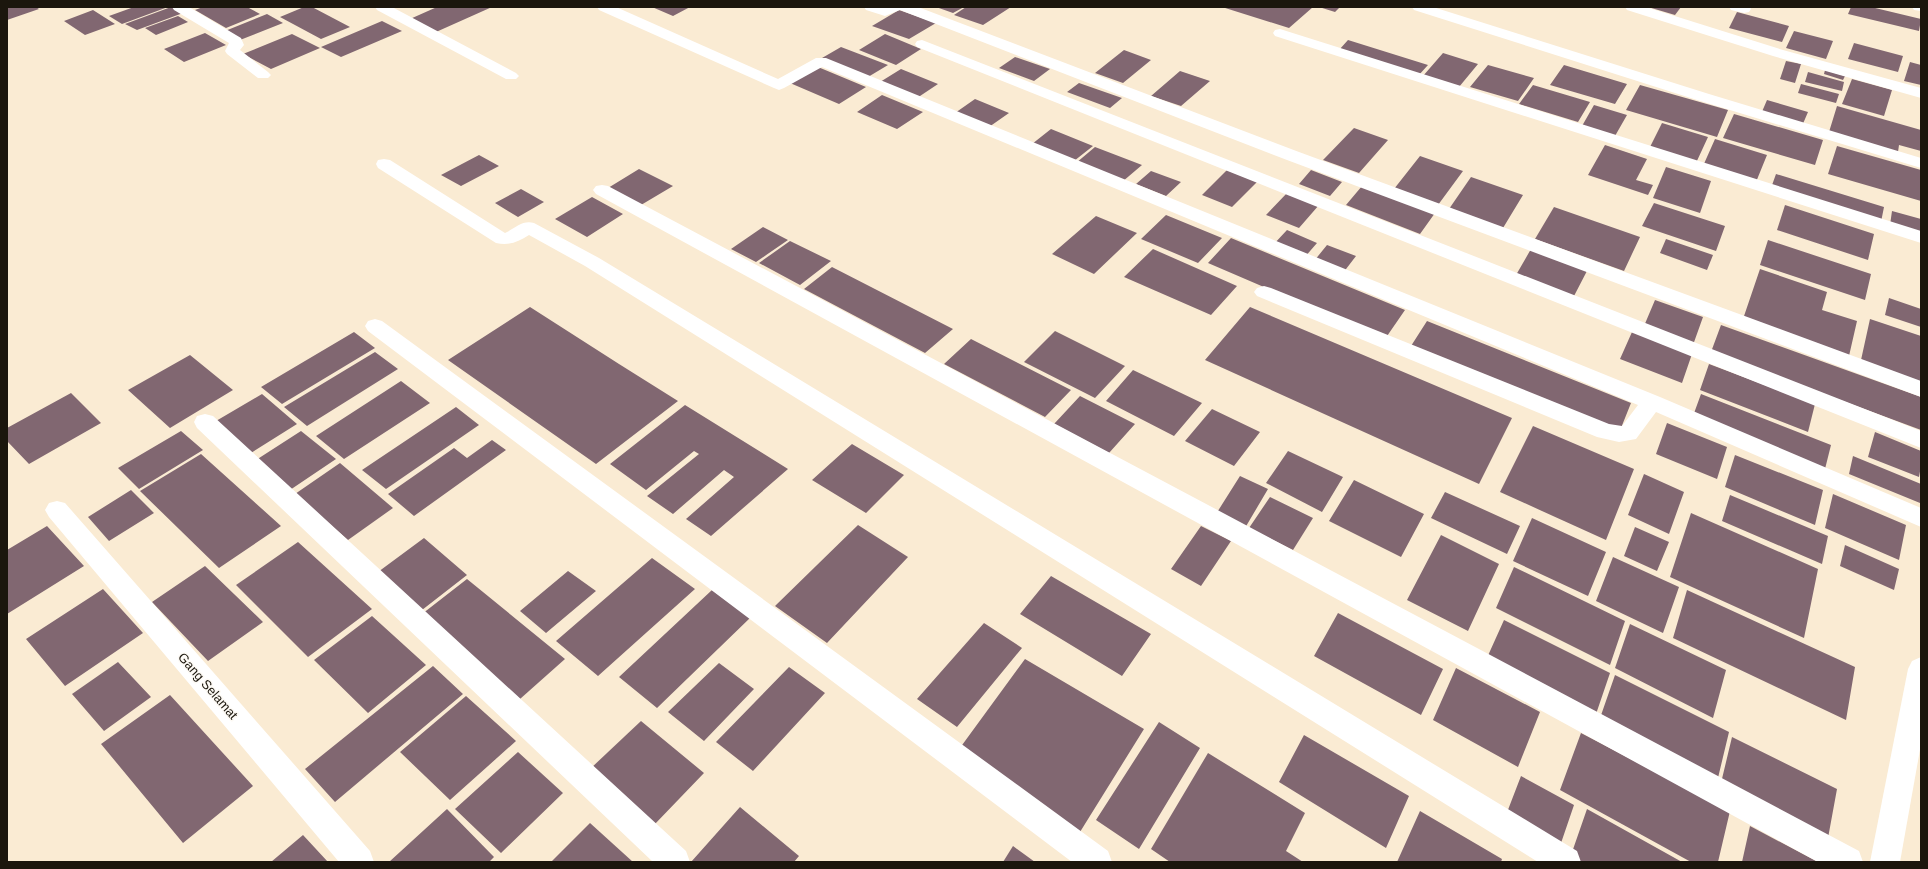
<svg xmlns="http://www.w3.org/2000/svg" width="1928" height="869" viewBox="0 0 1928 869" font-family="Helvetica,sans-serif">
<rect width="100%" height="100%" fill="#faebd3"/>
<path fill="#816771" d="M7,7H36L39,9L7,20Z
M134,7H168L122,24L109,16Z
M171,7L183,13L137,30L125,24Z
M203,7H247L260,14L226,28L195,10Z
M304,7H312L350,27L321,39L280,17Z
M437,7H492L436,32L410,19Z
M652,7H690L673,16Z
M936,7H964L953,13Z
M966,7H1011L983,25L954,15Z
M1222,7H1313L1289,28Z
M1319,7H1340L1335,12Z
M1648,7H1681L1675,15Z
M1851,7H1871L1921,19L1919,31L1848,14Z
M93,10L115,24L85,35L64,21Z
M899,10L936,23L909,39L872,26Z
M1737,12L1789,26L1782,42L1729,28Z
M267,14L283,23L240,40L225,31Z
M178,16L188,22L156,35L145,28Z
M382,21L402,31L341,57L321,47Z
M1794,31L1833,41L1826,59L1786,48Z
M205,33L226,45L184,62L164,49Z
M292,34L320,48L271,69L243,54Z
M885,34L921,49L896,65L859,50Z
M1348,40L1428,65L1418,76L1339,50Z
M1854,43L1903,56L1898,72L1848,59Z
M841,47L888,65L868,77L822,58Z
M1124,50L1151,60L1123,83L1095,73Z
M1443,53L1478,64L1459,87L1423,76Z
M1015,57L1050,69L1034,81L999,68Z
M1786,61L1801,64L1795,83L1780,79Z
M1910,62L1921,65V85L1904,81Z
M1488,65L1534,78L1518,101L1470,87Z
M1564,65L1627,84L1615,104L1550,85Z
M818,67L866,87L839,104L790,83Z
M901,69L938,84L917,98L880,82Z
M1825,70L1845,76L1843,80L1824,74Z
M1180,71L1210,81L1181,106L1151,96Z
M1808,72L1844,82L1842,91L1805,82Z
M1852,79L1892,90L1884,116L1842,104Z
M1079,83L1122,98L1110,108L1067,92Z
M1801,84L1839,94L1836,103L1798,93Z
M1533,85L1590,102L1578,122L1519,104Z
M1640,85L1728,110L1717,137L1626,110Z
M882,95L923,112L897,129L857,112Z
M975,99L1009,113L989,127L955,113Z
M1767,100L1808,112L1802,126L1761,114Z
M1594,105L1627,115L1615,136L1582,126Z
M1837,106L1921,130V151L1899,145L1898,152L1829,132Z
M1734,114L1823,140L1815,165L1723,138Z
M1662,123L1708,137L1696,163L1649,149Z
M1354,128L1388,140L1359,173L1323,160Z
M1051,129L1093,146L1074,161L1032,144Z
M1715,139L1767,155L1756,182L1703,166Z
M1605,145L1647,159L1636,180L1653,185L1648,195L1588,175Z
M1837,146L1921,170V201L1828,174Z
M1095,147L1142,165L1122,182L1076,163Z
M479,155L499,166L461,186L441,175Z
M1420,156L1463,171L1438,205L1394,189Z
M1666,167L1711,181L1700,213L1653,198Z
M639,169L673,186L641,205L608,188Z
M1227,170L1257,182L1232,207L1202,195Z
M1311,170L1342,182L1330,196L1299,184Z
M1151,171L1181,182L1166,196L1136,184Z
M1776,174L1884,207L1881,222L1771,188Z
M1471,177L1523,195L1503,228L1449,209Z
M1362,186L1435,213L1420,234L1346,205Z
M521,189L544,202L518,217L495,203Z
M1287,193L1319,205L1299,228L1266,215Z
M592,197L623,214L587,237L555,219Z
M1654,203L1725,226L1716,251L1642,226Z
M1785,205L1874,234L1868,260L1777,230Z
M1554,207L1640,237L1624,271L1535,239Z
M1892,211L1921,219V234L1890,225Z
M1166,215L1222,238L1198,263L1141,239Z
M1096,216L1137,233L1094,274L1052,254Z
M763,227L788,240L756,262L731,249Z
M1287,230L1317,243L1304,258L1273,245Z
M1231,238L1405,310L1385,339L1208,263Z
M1666,239L1713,255L1707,270L1660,253Z
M1768,240L1871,274L1865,300L1760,265Z
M790,241L831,261L800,285L759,263Z
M1327,245L1356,256L1343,273L1314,261Z
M1153,249L1237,286L1211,315L1124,277Z
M1531,249L1588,269L1574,296L1516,275Z
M832,267L953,329L925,353L804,289Z
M1760,269L1827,292L1822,310L1857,321L1849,356L1743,319Z
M1889,298L1921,309V327L1885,315Z
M1655,300L1703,317L1693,345L1644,326Z
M530,307L619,364L678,401L596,464L448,360Z
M1250,307L1512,418L1479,484L1205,360Z
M1870,319L1921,336V382L1861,360Z
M1427,321L1631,403L1619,433L1411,346Z
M1721,325L1921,397V430L1711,352Z
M1055,331L1125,366L1095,398L1024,362Z
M354,332L375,348L282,404L261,387Z
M1632,332L1692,354L1682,383L1620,359Z
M971,339L1071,390L1045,417L944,364Z
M375,352L398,369L307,426L284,407Z
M190,355L233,390L170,428L128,390Z
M1709,364L1815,404L1808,432L1700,390Z
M1133,370L1202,403L1174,436L1106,401Z
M401,381L430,403L344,459L316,436Z
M71,393L101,423L29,464L7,441V428Z
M262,394L297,424L251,453L216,421Z
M1701,394L1831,445L1825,469L1693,416Z
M1080,396L1135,424L1109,453L1054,424Z
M685,405L788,469L711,536L686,519L734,477L724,470L673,514L647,496L699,454L694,451L646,490L610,464Z
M456,407L479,425L386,489L362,470Z
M1212,409L1260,432L1234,466L1185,441Z
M1667,423L1727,447L1717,479L1656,454Z
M1533,426L1634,469L1606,540L1500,492Z
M181,431L203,450L139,489L118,468Z
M301,431L336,459L290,490L256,460Z
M1875,432L1921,451V466L1919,477L1868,457Z
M492,440L506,450L414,516L388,494L454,448L467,458Z
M852,444L904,475L866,513L812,480Z
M1288,451L1343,477L1322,512L1266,483Z
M201,454L281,526L219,568L140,491Z
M1735,455L1823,490L1815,525L1725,487Z
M1853,456L1921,484L1920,503L1849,474Z
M340,463L393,508L348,540L295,494Z
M1644,474L1684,492L1669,534L1628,515Z
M1240,476L1268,489L1245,528L1216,514Z
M1354,480L1424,514L1401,557L1329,521Z
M131,490L154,513L109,541L88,517Z
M1445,492L1520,526L1507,554L1431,518Z
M1833,494L1906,525L1899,560L1825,528Z
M1730,495L1828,536L1822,564L1722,521Z
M1270,497L1313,518L1293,550L1249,528Z
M1691,513L1818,569L1804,638L1670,577Z
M1532,518L1606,552L1588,596L1513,561Z
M858,525L908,557L827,643L775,606Z
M47,526L84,566L7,614V550Z
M1201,526L1231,541L1201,586L1171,569Z
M1635,527L1669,542L1657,571L1624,556Z
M1441,535L1499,564L1468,631L1407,600Z
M424,538L467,575L422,610L378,572Z
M298,542L372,609L308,657L236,585Z
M1845,545L1899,569L1894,590L1840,566Z
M1613,557L1679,587L1663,633L1596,601Z
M652,558L695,589L598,676L556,641Z
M205,566L263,622L208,661L152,602Z
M1514,567L1625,621L1610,665L1496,608Z
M568,571L596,591L546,633L520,611Z
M1051,576L1151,634L1122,676L1020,614Z
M467,579L565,659L520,699L422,614Z
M103,589L143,633L65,686L26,639Z
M712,590L750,618L657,708L619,677Z
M1687,590L1855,667L1846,720L1673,638Z
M1338,613L1443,669L1421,715L1314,656Z
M372,616L426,665L368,713L314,660Z
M1504,620L1610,673L1595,717L1486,660Z
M984,623L1022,648L957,727L917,699Z
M1630,624L1726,670L1713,718L1615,668Z
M1025,659L1144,729L1080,832L957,752Z
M118,662L151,697L104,731L72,694Z
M719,663L754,689L704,741L668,712Z
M433,666L463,694L335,802L305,769Z
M789,667L825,693L753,771L716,742Z
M1456,668L1540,712L1518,767L1433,720Z
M1615,675L1729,732L1717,782L1599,721Z
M170,695L253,786L183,843L101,744Z
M466,696L516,741L450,800L400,752Z
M641,721L704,773L654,825L590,769Z
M1159,722L1200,748L1139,849L1096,820Z
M1581,733L1730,811L1718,862H1691L1560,790Z
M1304,735L1409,796L1386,848L1279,782Z
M1732,737L1837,789L1828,838L1721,783Z
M518,752L563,793L501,853L455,809Z
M1208,753L1305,813L1286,851L1303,862H1170L1151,849Z
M1521,776L1574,805L1560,846L1506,815Z
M740,807L799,856L794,862H691Z
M447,809L494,857L489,862H389Z
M1587,809L1682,862H1577L1570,858Z
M1420,811L1502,859L1501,862H1397Z
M590,823L633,862H551Z
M1750,826L1818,862H1742Z
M303,835L328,862H271Z
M1013,846L1035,862H1003Z"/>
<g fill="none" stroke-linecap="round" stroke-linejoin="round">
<path fill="#fff" fill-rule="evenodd" d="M172,7H189L241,38L244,45L240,50L268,72L271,75L268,78H258L227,54L225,51L229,43L174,10Z
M375,7H392L516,73L519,76L516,79H506L377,10Z
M597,7H616L778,79L816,58H826L1660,397L1921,508V527L1656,412L1636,439L1619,442L1597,437L1257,296L1254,292L1257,288L1264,286L1271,288L1609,424L1622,426L1638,405L822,67L784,88L779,90L774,88L599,10Z
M864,7H918L1299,152L1921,381V397L1287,160L900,10L885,16L866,10Z
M1412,7H1433L1709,94L1921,158V168L1697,100L1414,10Z
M1625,7H1646L1783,50L1921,88V98L1773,56L1627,10Z
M1729,7H1750L1751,9L1749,12L1744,13L1731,10Z
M1912,7H1921V11L1914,10Z
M1280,29L1921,231V243L1275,36L1273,33L1275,30Z
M922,40L1921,431V448L917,47L915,44L917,41Z
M384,159L390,160L505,233C516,228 522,220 534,223L599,258L1577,851L1581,862H1538L585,266L529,235C518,242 509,246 496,243L378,168L376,164L378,160Z
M602,185L608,186L1859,851L1863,862H1818L596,194L593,190L596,186Z
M375,319L382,321L1108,851L1112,862H1072L368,331L365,326L368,321Z
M205,414L213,416L686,851L690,862H653L197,428L194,422L197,416Z
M57,501L65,503L370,851L374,862H339L49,517L45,510L49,503Z"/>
<path fill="#fff" fill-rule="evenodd" d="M1921,657V744L1900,862H1870L1908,669L1912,661Z"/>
</g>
<g text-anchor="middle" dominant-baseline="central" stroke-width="3" stroke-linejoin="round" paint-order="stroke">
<g font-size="13" fill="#1b160d" stroke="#fdfaf5">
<text transform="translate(208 686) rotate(49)">Gang Selamat</text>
</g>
</g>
<rect width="1928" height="869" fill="none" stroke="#1b160d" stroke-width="16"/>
</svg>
